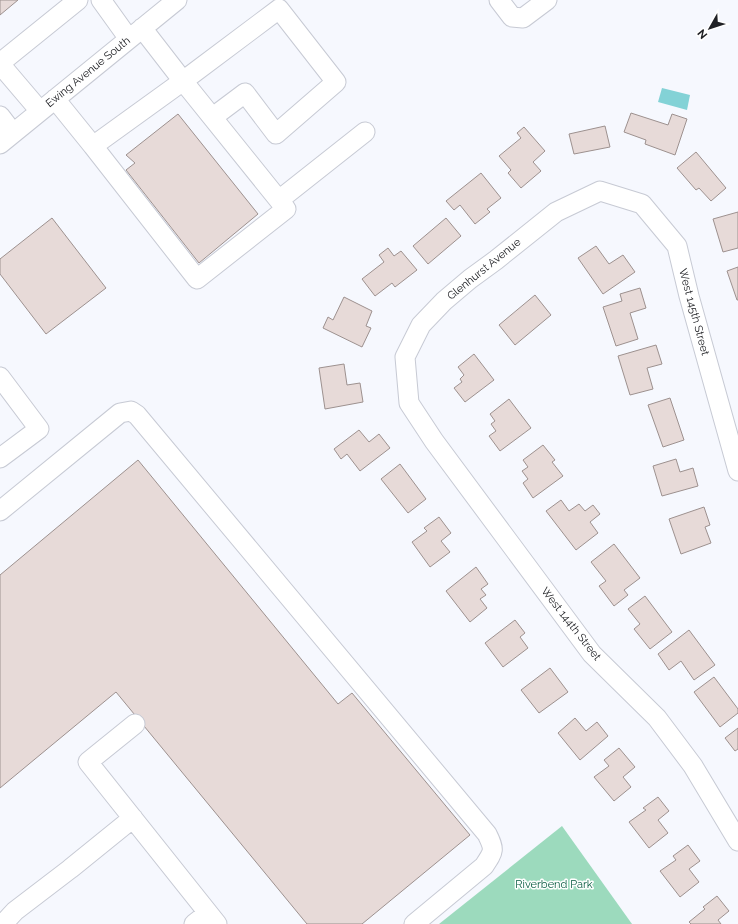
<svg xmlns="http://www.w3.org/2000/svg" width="738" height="924" viewBox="0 0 738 924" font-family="Raleway,sans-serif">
<rect width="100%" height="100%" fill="#f6f8fe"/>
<path fill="#9cdabd" d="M562,826L632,924H439Z"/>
<path fill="#83d2d6" d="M662,88L690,95L687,110L658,102Z"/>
<path fill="#e7dad8" stroke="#9d918f" d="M0,0H18L0,15Z
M631,113L668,125L672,114L687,119L675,155L645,144L646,140L624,132Z
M178,114L258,214L199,263L126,170L135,163L126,155Z
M605,126L610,147L574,154L569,134Z
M524,127L545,151L533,162L541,171L521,188L508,173L511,170L499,156L521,138L517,133Z
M696,152L726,188L711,201L699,188L696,190L677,168Z
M481,173L501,198L487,209L490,212L475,224L460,205L454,210L446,201Z
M738,212V248L723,252L713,219Z
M52,218L106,288L46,334L0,274V259Z
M446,218L461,236L428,264L413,246Z
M596,246L609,264L623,255L635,272L603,294L578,258Z
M388,248L394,256L401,251L417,270L395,287L392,283L375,296L362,279L384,262L379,255Z
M738,267V300H737L727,271Z
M640,288L646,308L630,313L638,339L616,346L603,307L622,301L620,294Z
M535,295L551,315L515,345L499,325Z
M344,297L372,311L366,326L371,328L362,347L323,328L328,317L333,320Z
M656,345L662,364L647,368L653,389L630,395L618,356Z
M474,354L494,380L465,402L454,388L462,382L460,379L464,375L458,367Z
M344,364L347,385L360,383L363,402L325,409L319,368Z
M670,398L684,440L663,447L648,405Z
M509,399L531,428L500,451L489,436L496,431L491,424L495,421L490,414Z
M359,430L369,442L379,434L390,448L360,471L347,454L341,459L334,449Z
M543,445L555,460L552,462L563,476L533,498L523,483L528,479L522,471L528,467L523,460Z
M676,459L680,472L693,468L698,486L662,496L653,466Z
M138,460L338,704L352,693L470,835L362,924H307L116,692L0,788V575Z
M400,464L426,499L408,513L381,479Z
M561,500L569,511L579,504L585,511L593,505L600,514L590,522L598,533L576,550L546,511Z
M704,507L710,525L705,527L711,543L681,554L669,519Z
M439,517L451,533L441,541L450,552L430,567L412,542L427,531L424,528Z
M614,544L640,578L624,590L628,595L614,606L599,586L606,581L591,562Z
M476,567L488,584L481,589L486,595L480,599L487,608L470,622L446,591Z
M645,596L672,632L650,649L634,629L640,624L628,609Z
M515,620L525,633L520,637L528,648L503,667L485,643Z
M689,630L715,665L694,680L681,661L669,670L658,654Z
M550,668L568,692L539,713L521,690Z
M714,677L738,709V713L720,727L694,692Z
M575,718L586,731L597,722L608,736L580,760L558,733Z
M738,728V749L735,751L725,738Z
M619,748L635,767L623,777L631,787L614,801L594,777L609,766L604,760Z
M658,797L669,811L658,820L668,833L649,848L629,822L646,810L643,808Z
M688,845L700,861L689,869L699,882L680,897L660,871L676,860L673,856Z
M717,896L729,911L718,920L721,924H691L689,922L705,909L703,907Z"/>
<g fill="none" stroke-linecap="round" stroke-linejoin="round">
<g stroke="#c7cad4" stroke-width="21">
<path id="minor" d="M101,0L129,39
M499,0L512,17L523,18L547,0
M0,63L78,0
M0,64L40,111
M55,99L93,146L183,81L142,28
M0,116L13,133
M0,144L177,0
M93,146L197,279L286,209L183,81L279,9L336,82L276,134L245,93L213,117
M279,200L365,132
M0,377L39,429L0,458
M738,471L689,296L677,246L642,204L600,191L556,212L496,260L470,279L444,301L421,325L405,357L409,403L434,441L592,654L657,718L693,766L738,841
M0,511L120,413L131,411L137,415L487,834C495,850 494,851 484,866L414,924
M135,724L88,762L217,924
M3,924L15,911L70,869L133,818
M194,924L208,913"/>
</g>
<use href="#minor" stroke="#fff" stroke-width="19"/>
</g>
<g text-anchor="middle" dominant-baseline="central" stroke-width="3" stroke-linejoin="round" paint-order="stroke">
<g font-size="11" fill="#202125" stroke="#fff">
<text transform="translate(88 72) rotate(-39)">Ewing Avenue South</text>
<text transform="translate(484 269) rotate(-39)">Glenhurst Avenue</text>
<text transform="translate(694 312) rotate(75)">West 145th Street</text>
<text transform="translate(571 624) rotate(52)">West 144th Street</text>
</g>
<g font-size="11" fill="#055a3f" stroke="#fff">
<text x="554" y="884">Riverbend Park</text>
</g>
</g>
<g transform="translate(710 28) rotate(231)" stroke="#ffffff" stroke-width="3" paint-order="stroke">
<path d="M0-3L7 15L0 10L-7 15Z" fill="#202125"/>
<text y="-6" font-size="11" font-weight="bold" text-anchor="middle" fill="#202125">N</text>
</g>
</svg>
